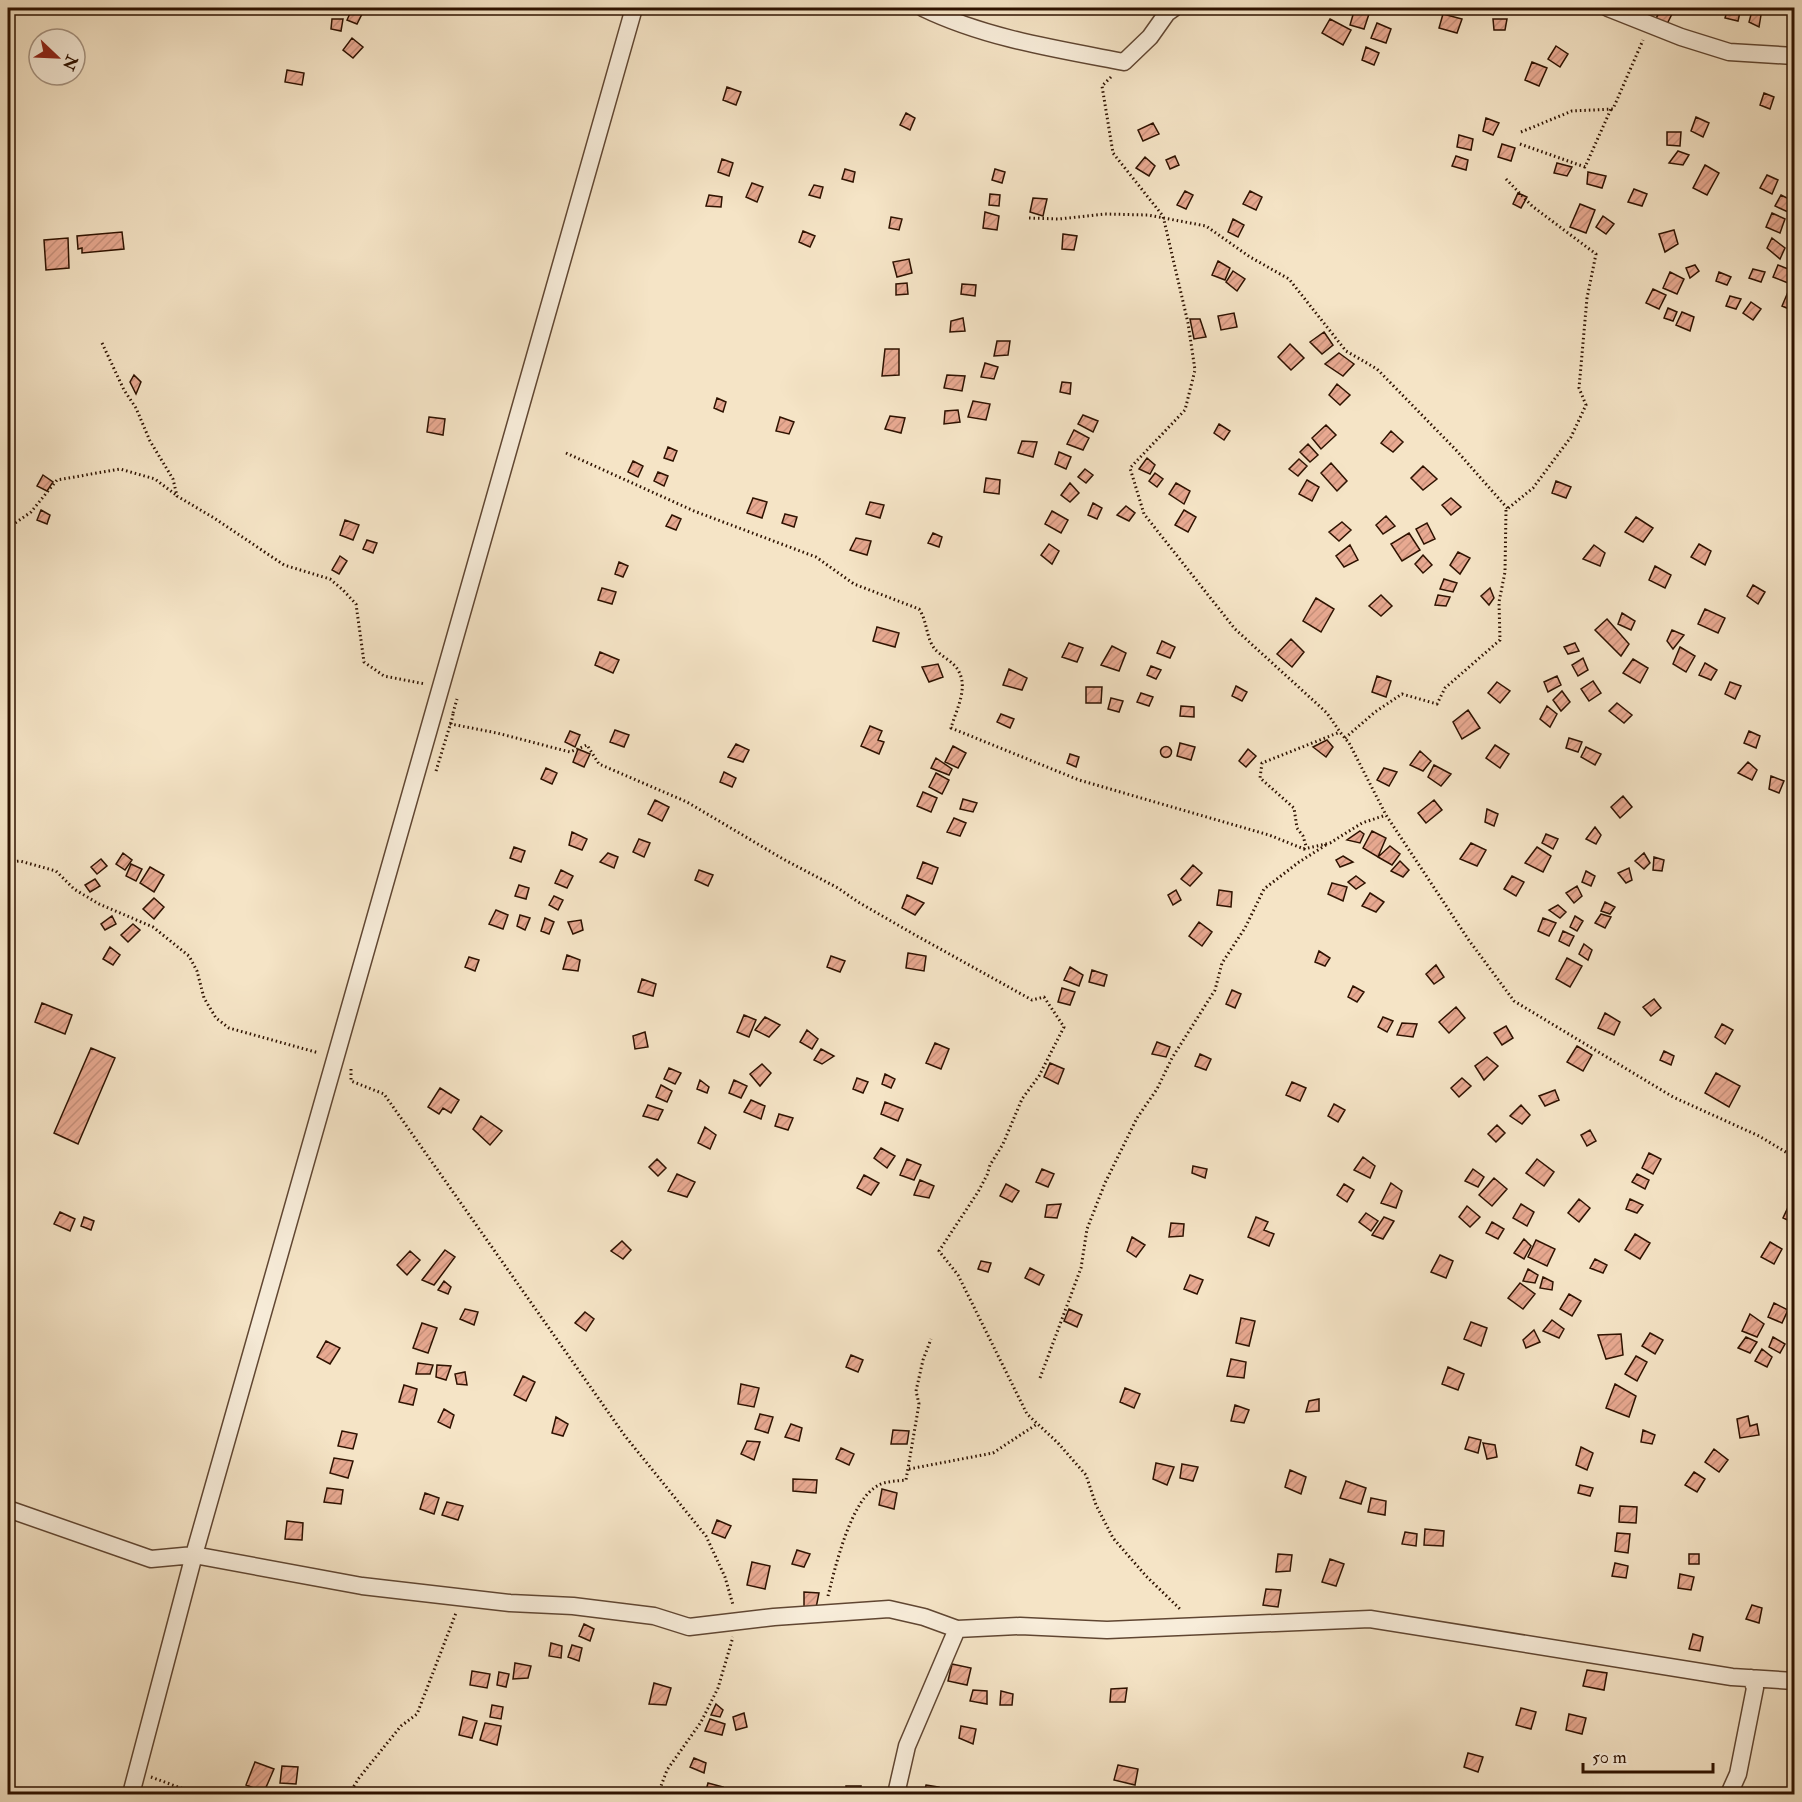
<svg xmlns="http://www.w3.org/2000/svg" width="1802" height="1802" viewBox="0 0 1802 1802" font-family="'IM FELL Double Pica',serif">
<defs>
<pattern id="building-hatch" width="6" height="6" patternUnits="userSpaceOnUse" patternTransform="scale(1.5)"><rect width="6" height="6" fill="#e8a991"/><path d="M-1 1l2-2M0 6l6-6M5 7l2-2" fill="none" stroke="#c7907b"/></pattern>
</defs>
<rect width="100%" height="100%" fill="#f5e4c6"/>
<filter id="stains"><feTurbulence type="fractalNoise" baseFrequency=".00333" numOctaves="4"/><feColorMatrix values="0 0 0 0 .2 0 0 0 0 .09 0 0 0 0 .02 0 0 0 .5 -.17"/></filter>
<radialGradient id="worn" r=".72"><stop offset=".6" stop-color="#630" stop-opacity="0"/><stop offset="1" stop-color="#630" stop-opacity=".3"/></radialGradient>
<path fill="url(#building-hatch)" stroke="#2e1200" stroke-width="1.5" d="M1355,8H1371L1364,29L1350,25Z
M1661,8H1675L1665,28L1654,23Z
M1728,8H1741L1738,21L1725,18Z
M352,9L362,14L357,24L347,20Z
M1752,11L1761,15L1759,27L1749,22Z
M1443,14L1462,19L1457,33L1439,28Z
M332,19H343L341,31L331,29Z
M1330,19L1351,30L1343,45L1322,33Z
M1493,19H1507L1505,30H1494Z
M1377,23L1391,29L1386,43L1371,38Z
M352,38L363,47L353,58L343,50Z
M1556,46L1568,54L1560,67L1548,59Z
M1366,47L1379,53L1374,65L1362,60Z
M1532,62L1547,68L1539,86L1525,80Z
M287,70L304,73L302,85L285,82Z
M727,87L741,92L736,105L723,100Z
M1764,93L1774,97L1770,109L1760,105Z
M906,113L915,118L910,130L900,125Z
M1696,117L1709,123L1703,137L1691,131Z
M1486,118L1499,123L1493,135L1483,131Z
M1153,123L1159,134L1143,141L1138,130Z
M1667,132H1681L1680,146L1667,145Z
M1459,135L1473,139L1471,150L1457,147Z
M1502,144L1515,148L1511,161L1498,157Z
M1678,151L1689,155L1683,165L1669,163Z
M1175,156L1179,165L1170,169L1166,160Z
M1456,156L1468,160L1466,170L1452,166Z
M1145,157L1155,166L1149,176L1136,168Z
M722,159L733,163L729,176L718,172Z
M1557,163L1572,167L1567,176L1554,173Z
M1705,165L1719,173L1707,195L1693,188Z
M845,169L855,172L853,182L842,179Z
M995,169L1005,172L1002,183L992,180Z
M1588,172L1606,176L1602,188L1587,184Z
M1767,175L1778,180L1772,194L1760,188Z
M752,183L763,187L757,202L746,197Z
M814,185L823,187L820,198L809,195Z
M1634,189L1647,194L1642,206L1628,202Z
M1185,191L1193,195L1186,209L1177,205Z
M1250,191L1262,197L1256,210L1243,204Z
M1518,193L1527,197L1521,208L1513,204Z
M990,194L1000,195L999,206L989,205Z
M709,195L722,197L721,207L706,206Z
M1781,195L1793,201L1788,212L1775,206Z
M1033,198L1047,199L1043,216L1030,212Z
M1580,204L1595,210L1586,233L1570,227Z
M985,212L999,216L997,230L983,228Z
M1772,213L1785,219L1780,233L1766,227Z
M1603,216L1614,224L1606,234L1596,227Z
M891,217L902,219L899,230L889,228Z
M1233,219L1244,225L1238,237L1228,232Z
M1674,230L1678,244L1665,252L1659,234Z
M803,231L815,236L810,247L799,242Z
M122,232L124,249L82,253V248L78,249L77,236Z
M1063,234L1077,236L1074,250L1062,249Z
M68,238L69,268L46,270L44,240Z
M1772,238L1785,248L1780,259L1767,248Z
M909,259L912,273L897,277L893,262Z
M1218,261L1230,268L1225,280L1212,275Z
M1695,265L1699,271L1690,278L1686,268Z
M1778,265L1793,271L1788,283L1773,277Z
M1753,269L1765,272L1761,282L1749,278Z
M1233,271L1245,279L1237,291L1226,282Z
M1670,272L1684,279L1677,294L1663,288Z
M1719,272L1731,277L1727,285L1716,281Z
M907,283L908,294L896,295V284Z
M962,284L976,285L975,296L961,294Z
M1653,289L1666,295L1659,309L1646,303Z
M1788,292L1794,295V311L1782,306Z
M1730,296L1741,299L1736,309L1726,306Z
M1751,302L1761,309L1753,320L1743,313Z
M1668,308L1677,312L1673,321L1664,318Z
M1682,312L1694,317L1690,331L1676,325Z
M1234,313L1237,327L1221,330L1218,316Z
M963,318L965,331L950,332L951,321Z
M1190,319H1200L1206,337L1194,339Z
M1324,332L1333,345L1322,354L1310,342Z
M997,341H1010L1008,355L994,356Z
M1290,344L1304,358L1291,370L1278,357Z
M885,349H899V375L882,376Z
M1339,353L1354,364L1343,376L1325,364Z
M985,363L998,367L994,379L981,377Z
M134,375L141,382L136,394L130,382Z
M947,375L965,376L962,391L944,388Z
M1062,382L1071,383L1070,394L1060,392Z
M1337,384L1350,395L1340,405L1329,395Z
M717,398L726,402L723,412L714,408Z
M973,401L990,404L986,420L968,417Z
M958,410L960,422L944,424L945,411Z
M1083,415L1098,421L1093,432L1078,424Z
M890,416L905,418L901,433L885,429Z
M429,417L445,419L443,435L427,432Z
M780,417L794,422L789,434L776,431Z
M1219,424L1230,431L1224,440L1214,433Z
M1326,425L1336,435L1321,449L1312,438Z
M1074,430L1089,438L1083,450L1067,444Z
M1391,431L1403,442L1393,452L1381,443Z
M1022,441L1037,442L1033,457L1018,453Z
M1308,444L1318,455L1310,462L1300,452Z
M668,447L677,451L673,461L664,458Z
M1059,452L1071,457L1066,469L1055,464Z
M1147,458L1155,465L1150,474L1139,469Z
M1299,459L1307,466L1298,476L1289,469Z
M633,461L643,466L638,477L628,472Z
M1331,463L1347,481L1337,491L1321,473Z
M1423,466L1437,479L1423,490L1411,478Z
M1085,469L1093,475L1086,483L1078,477Z
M658,472L668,476L664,486L654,481Z
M1155,473L1163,479L1157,487L1149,481Z
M43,475L53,482L47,491L37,486Z
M986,478L1000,480L999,494L984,492Z
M1307,480L1319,487L1312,501L1299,494Z
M1556,481L1571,487L1566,498L1552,493Z
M1070,483L1079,493L1070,502L1061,495Z
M1176,483L1190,491L1184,504L1169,494Z
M753,498L767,502L762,518L747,513Z
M1451,498L1461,507L1451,515L1442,505Z
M870,502L884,505L880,518L866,514Z
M1093,503L1102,508L1097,519L1088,515Z
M1126,506L1135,513L1129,521L1117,515Z
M41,510L50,515L47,524L37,520Z
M1184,510L1196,517L1188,532L1175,525Z
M1052,511L1068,520L1061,533L1045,524Z
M785,514L797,517L794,527L782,523Z
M672,515L681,519L676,530L666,526Z
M1386,516L1395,526L1383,534L1376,525Z
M1636,517L1653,528L1643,542L1625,532Z
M345,520L359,525L353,540L340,535Z
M1342,522L1351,530L1339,541L1329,532Z
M1427,523L1435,539L1424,544L1416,529Z
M933,533L942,537L939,547L928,543Z
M1409,533L1420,550L1402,561L1391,544Z
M856,538L871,541L867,555L850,550Z
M367,540L377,543L373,553L363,549Z
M1049,544L1059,551L1052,564L1041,555Z
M1699,544L1711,551L1705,565L1691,557Z
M1350,545L1358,560L1344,567L1336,556Z
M1594,545L1605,553L1600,566L1583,559Z
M1458,552L1470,558L1460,574L1450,565Z
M1423,555L1432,565L1423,573L1415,564Z
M340,556L347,561L339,574L332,570Z
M619,562L628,566L623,577L615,574Z
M1655,566L1671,575L1665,588L1649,580Z
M1444,579L1457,583L1453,592L1440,589Z
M1753,585L1765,592L1758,604L1747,596Z
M602,588L616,592L612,604L598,600Z
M1490,588L1494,598L1489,605L1481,596Z
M1381,595L1392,606L1381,616L1369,606Z
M1438,595L1450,597L1446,606L1435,605Z
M1316,598L1334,609L1321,632L1303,621Z
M1705,609L1725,618L1718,633L1698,624Z
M1622,613L1635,621L1631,630L1618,624Z
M1607,619L1629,644L1621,656L1595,630Z
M877,627L899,633L895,647L873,641Z
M1672,630L1684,635L1673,649L1667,641Z
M1291,639L1304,652L1292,667L1277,654Z
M1162,641L1175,647L1170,658L1157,653Z
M1069,643L1083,648L1077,662L1062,657Z
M1575,643L1579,651L1568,654L1564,647Z
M1112,646L1126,653L1119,671L1101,665Z
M1680,647L1695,656L1686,672L1673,664Z
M600,652L619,660L613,673L595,665Z
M1583,658L1588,670L1578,676L1572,665Z
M1633,659L1648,668L1640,683L1623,673Z
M1705,663L1717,670L1711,680L1699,675Z
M938,664L943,677L929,682L922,667Z
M1151,666L1161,670L1156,679L1147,675Z
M1009,669L1027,678L1022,690L1003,685Z
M1377,676L1391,681L1386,697L1372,692Z
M1557,676L1561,685L1548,692L1544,682Z
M1593,681L1601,693L1589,701L1581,689Z
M1497,682L1510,691L1500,703L1488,693Z
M1730,682L1741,686L1735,699L1725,694Z
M1236,686L1247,692L1242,701L1232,696Z
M1086,687H1102L1101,703H1086Z
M1562,691L1570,702L1561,711L1553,700Z
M1141,693L1153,697L1149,706L1137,702Z
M1111,698L1123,701L1119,712L1108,709Z
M1617,703L1632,715L1624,723L1609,711Z
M1181,706L1194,707V717L1180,716Z
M1547,706L1557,714L1550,727L1540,719Z
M1468,710L1480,728L1462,739L1453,722Z
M1001,714L1014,719L1010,728L997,722Z
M870,726L882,731L878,740L884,742L879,754L861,746Z
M615,730L629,735L624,747L610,742Z
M570,731L580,735L575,747L565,742Z
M1749,731L1760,736L1756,748L1744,743Z
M1569,738L1582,742L1578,752L1566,748Z
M1327,740L1333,747L1326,757L1313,747Z
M1180,743L1195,747L1191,760L1177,756Z
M736,744L749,750L743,762L728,757Z
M1495,745L1509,754L1500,768L1486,758Z
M953,746L966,753L958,768L945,762Z
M1160.5 752a5.5 5.5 0 1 1 11 0a5.5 5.5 0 1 1-11 0Z
M1586,747L1601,754L1595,765L1581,757Z
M578,749L590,754L584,767L573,762Z
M1248,749L1256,756L1246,767L1239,761Z
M1420,751L1431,761L1423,771L1410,765Z
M1070,754L1079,757L1076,767L1067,763Z
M936,758L952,769L949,775L931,768Z
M1748,762L1757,770L1752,780L1738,773Z
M1434,765L1451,774L1441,786L1428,777Z
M546,768L557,773L552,784L541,779Z
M1384,768L1397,772L1389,786L1377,780Z
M724,772L736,778L732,787L720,782Z
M936,773L949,780L942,794L929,787Z
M1771,776L1784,781L1779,793L1769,789Z
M923,792L937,798L931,812L917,806Z
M1623,796L1632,807L1620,818L1611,807Z
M963,799L977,803L973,812L960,809Z
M655,800L669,807L662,821L648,814Z
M1434,800L1442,810L1426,823L1418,813Z
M1487,809L1498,814L1494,826L1485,822Z
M954,818L966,823L960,836L947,832Z
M1595,827L1601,835L1596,844L1586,839Z
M1360,831L1364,834L1360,843L1347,840Z
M1372,831L1386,838L1378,857L1363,848Z
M572,832L587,839L582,850L569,845Z
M1546,834L1558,839L1553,849L1542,843Z
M639,839L650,843L644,857L633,852Z
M1471,843L1486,850L1477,866L1460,859Z
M1390,846L1400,854L1392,865L1378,857Z
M514,847L525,851L521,862L510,858Z
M1537,847L1551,856L1543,872L1525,863Z
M123,853L132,860L125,870L116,864Z
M608,853L618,857L614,868L600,862Z
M1644,853L1650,863L1644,869L1635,861Z
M1343,856L1353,862L1340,867L1336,860Z
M1654,857L1664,860L1662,871L1653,870Z
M101,859L107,866L97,874L91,867Z
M1400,861L1409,870L1403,877L1391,871Z
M923,862L938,868L932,884L917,878Z
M131,864L142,869L136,881L126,876Z
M1193,865L1202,873L1190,886L1181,879Z
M150,867L164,875L154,892L140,883Z
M1629,868L1632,880L1626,883L1618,873Z
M561,870L573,876L567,888L555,883Z
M699,870L713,875L708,886L695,880Z
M1586,871L1595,876L1591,886L1582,882Z
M1356,876L1365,883L1356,889L1348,882Z
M1512,876L1524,882L1516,896L1504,889Z
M95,879L100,886L90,892L85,885Z
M1332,883L1347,887L1343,901L1328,894Z
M519,885L529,888L526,899L515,896Z
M1577,886L1582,896L1574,903L1566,893Z
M1176,890L1181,900L1173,905L1168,895Z
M1219,890L1232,892L1231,907L1217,905Z
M1370,893L1384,902L1376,912L1362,906Z
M907,895L924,903L915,915L902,908Z
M554,896L563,900L558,910L549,905Z
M154,898L164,907L154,919L143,909Z
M1605,902L1615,907L1610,914L1601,911Z
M1558,905L1566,912L1560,918L1549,910Z
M496,910L508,915L503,929L489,924Z
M1601,914L1611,917L1605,928L1595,923Z
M520,915L530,918L525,930L517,926Z
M112,916L116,924L105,930L101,924Z
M1575,916L1583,921L1577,931L1570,927Z
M545,918L554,922L549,934L541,931Z
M1543,918L1556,923L1549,936L1538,931Z
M581,920L583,930L573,934L568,922Z
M1199,922L1212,932L1202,946L1189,936Z
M133,924L140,930L128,942L121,935Z
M1563,931L1574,936L1569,946L1559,941Z
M1584,944L1592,950L1588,960L1579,954Z
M110,947L120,955L113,965L103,959Z
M1319,951L1330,958L1325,966L1315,962Z
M908,953L926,956L924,971L906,968Z
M567,955L580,960L578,971L563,969Z
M831,956L845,961L840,972L827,967Z
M469,957L479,960L475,971L465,967Z
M1567,958L1582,966L1570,987L1556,979Z
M1436,965L1444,977L1434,984L1426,974Z
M1070,967L1083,975L1079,986L1064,980Z
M1092,970L1107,975L1104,986L1089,982Z
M642,979L656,984L653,996L638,992Z
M1353,986L1364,992L1357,1002L1348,997Z
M1062,988L1075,992L1070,1005L1058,1002Z
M1232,990L1241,994L1235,1008L1226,1004Z
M1654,999L1661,1008L1651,1016L1643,1007Z
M42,1003L72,1015L65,1034L35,1022Z
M1456,1007L1465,1018L1449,1033L1439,1022Z
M1605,1013L1620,1022L1614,1035L1598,1028Z
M744,1015L756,1020L749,1037L737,1032Z
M765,1017L780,1025L769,1037L755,1030Z
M1383,1017L1393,1021L1387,1032L1378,1027Z
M1402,1023L1417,1024L1413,1037L1397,1035Z
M1722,1024L1733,1030L1725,1044L1715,1037Z
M1506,1026L1513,1038L1502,1045L1494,1033Z
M807,1030L818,1039L812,1049L800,1042Z
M645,1032L648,1047L635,1049L633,1036Z
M1157,1042L1170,1047L1166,1057L1152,1054Z
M935,1043L949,1049L941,1069L926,1063Z
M1577,1046L1592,1055L1583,1071L1567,1062Z
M91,1048L115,1058L78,1144L54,1133Z
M821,1049L834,1056L822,1064L814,1060Z
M1664,1051L1674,1056L1671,1065L1660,1060Z
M1200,1054L1211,1059L1206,1070L1195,1066Z
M1487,1057L1498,1066L1484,1080L1475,1066Z
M1050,1063L1064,1069L1058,1084L1044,1077Z
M762,1064L771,1073L760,1086L750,1074Z
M669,1068L681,1073L675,1084L664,1079Z
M1716,1073L1740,1086L1729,1107L1705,1093Z
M885,1074L895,1079L891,1088L882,1084Z
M857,1078L868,1082L863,1093L853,1089Z
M1462,1078L1471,1086L1459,1097L1451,1088Z
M700,1080L709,1087L707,1093L697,1089Z
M734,1080L747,1086L741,1098L729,1093Z
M1292,1082L1306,1088L1300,1101L1286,1095Z
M661,1085L672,1091L667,1102L656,1097Z
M440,1088L459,1100L451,1113L443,1108L439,1114L428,1107Z
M1555,1090L1559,1100L1545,1106L1539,1096Z
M751,1100L765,1106L761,1119L744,1112Z
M885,1102L903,1109L898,1121L881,1114Z
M1334,1104L1345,1110L1338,1122L1328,1116Z
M648,1105L663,1110L658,1120L643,1116Z
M1521,1105L1530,1115L1522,1124L1510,1116Z
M779,1114L793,1118L788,1130L775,1126Z
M481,1116L502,1131L490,1145L473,1129Z
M1497,1125L1505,1133L1496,1142L1488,1134Z
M705,1127L716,1135L710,1149L698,1143Z
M1590,1130L1596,1141L1587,1146L1581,1135Z
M881,1148L895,1156L887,1168L874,1158Z
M1649,1153L1661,1159L1653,1174L1642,1168Z
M1363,1157L1375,1166L1370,1178L1354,1170Z
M657,1159L666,1168L658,1176L649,1167Z
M907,1159L921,1165L914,1180L900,1175Z
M1537,1159L1554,1172L1544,1186L1526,1173Z
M1193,1166L1207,1169L1205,1178L1192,1173Z
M1042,1169L1054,1174L1048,1187L1036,1182Z
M1473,1169L1484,1177L1478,1187L1465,1181Z
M677,1174L695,1182L687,1197L668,1191Z
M1637,1174L1649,1180L1645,1189L1632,1182Z
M864,1175L879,1183L871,1195L857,1188Z
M1494,1178L1507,1189L1492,1206L1479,1195Z
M920,1180L934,1186L929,1198L914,1195Z
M1391,1183L1402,1191L1396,1208L1381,1203Z
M1006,1184L1019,1191L1012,1202L1000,1196Z
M1344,1184L1354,1190L1347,1202L1337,1195Z
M1579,1199L1590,1208L1579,1222L1568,1213Z
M1630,1199L1643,1205L1637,1213L1626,1209Z
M1790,1203L1794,1205V1223L1783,1218Z
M1061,1204L1057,1218L1045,1217L1047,1205Z
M1521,1204L1534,1212L1527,1226L1513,1218Z
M1467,1206L1480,1217L1470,1227L1459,1217Z
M60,1212L75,1219L70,1231L54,1224Z
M1366,1213L1378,1221L1371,1231L1359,1222Z
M84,1217L94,1221L91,1230L81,1226Z
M1256,1217L1268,1222L1264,1230L1274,1234L1269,1246L1248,1237Z
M1384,1217L1394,1221L1383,1239L1372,1235Z
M1492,1222L1504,1229L1498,1239L1486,1233Z
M1171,1223L1184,1224L1183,1236L1169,1237Z
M1635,1234L1650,1243L1640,1259L1625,1250Z
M1132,1237L1145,1245L1136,1257L1127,1251Z
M1524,1239L1531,1246L1524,1259L1514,1253Z
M1536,1240L1555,1249L1547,1266L1528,1257Z
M622,1241L631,1250L623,1259L611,1251Z
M1770,1242L1782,1249L1774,1264L1761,1257Z
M445,1250L455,1257L434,1285L422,1280Z
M410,1251L420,1260L407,1275L397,1265Z
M1440,1255L1453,1261L1446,1278L1431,1272Z
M1595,1259L1607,1265L1603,1273L1590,1268Z
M981,1261L991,1263L988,1272L978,1269Z
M1030,1268L1044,1275L1039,1285L1025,1278Z
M1528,1269L1538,1275L1535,1283L1523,1281Z
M1190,1275L1203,1280L1197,1294L1184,1289Z
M1543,1277L1553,1282L1552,1290L1540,1288Z
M444,1281L451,1287L448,1294L438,1290Z
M1520,1283L1535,1294L1523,1309L1508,1298Z
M1569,1294L1581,1301L1572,1316L1560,1309Z
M1774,1303L1788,1310L1782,1323L1768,1317Z
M465,1309L478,1312L474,1325L460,1319Z
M1069,1309L1082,1315L1077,1327L1064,1321Z
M585,1312L594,1319L586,1331L575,1323Z
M1750,1314L1764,1324L1757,1337L1742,1331Z
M1241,1318L1255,1321L1249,1346L1236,1343Z
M1552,1320L1564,1329L1559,1338L1543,1331Z
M1471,1322L1487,1328L1481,1346L1464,1339Z
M422,1323L437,1328L428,1353L413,1348Z
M1534,1330L1540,1342L1526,1348L1523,1340Z
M1650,1333L1663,1340L1655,1354L1642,1346Z
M1621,1334L1623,1355L1606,1359L1598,1335Z
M1746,1337L1757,1342L1750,1353L1738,1348Z
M1773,1337L1785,1344L1780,1353L1769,1347Z
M326,1341L340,1348L330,1364L317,1357Z
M1762,1349L1772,1357L1767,1367L1755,1361Z
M851,1355L863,1360L858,1372L846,1367Z
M1636,1356L1647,1362L1637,1381L1625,1374Z
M1231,1359L1246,1362L1244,1378L1227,1376Z
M418,1363L433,1365L430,1374H416Z
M437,1365L451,1366L446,1380L436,1377Z
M1448,1367L1464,1374L1458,1390L1442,1384Z
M465,1372L467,1385L457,1384L455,1374Z
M523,1376L535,1382L526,1401L514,1395Z
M741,1384L759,1388L754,1407L738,1404Z
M1615,1384L1636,1396L1629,1417L1606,1408Z
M404,1385L417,1389L413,1405L399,1402Z
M1125,1388L1140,1394L1134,1408L1120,1402Z
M1319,1399V1411L1306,1412L1309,1401Z
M1235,1405L1249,1410L1244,1423L1231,1421Z
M444,1409L454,1415L450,1428L438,1422Z
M760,1414L773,1417L768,1433L755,1429Z
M1748,1416L1750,1426L1757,1424L1759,1435L1740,1438L1737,1419Z
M556,1417L568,1424L563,1436L552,1433Z
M791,1424L802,1428L799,1441L785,1437Z
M893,1430L909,1431L907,1444H891Z
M1643,1430L1655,1435L1652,1444L1641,1442Z
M342,1431L357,1434L353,1449L338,1446Z
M1469,1437L1481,1440L1478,1453L1465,1449Z
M747,1441L760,1442L754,1460L741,1454Z
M1483,1443L1495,1445L1497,1457L1487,1459Z
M1581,1447L1593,1453L1587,1470L1576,1465Z
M841,1448L854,1454L849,1465L836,1459Z
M1714,1449L1728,1460L1719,1472L1705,1462Z
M334,1458L353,1461L348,1478L330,1473Z
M1156,1463L1174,1467L1167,1485L1153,1479Z
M1182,1464L1198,1467L1193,1481L1180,1478Z
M1290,1470L1306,1477L1301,1494L1285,1487Z
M1694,1472L1705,1479L1697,1492L1685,1485Z
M793,1479L817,1480L816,1493L793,1491Z
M1346,1481L1366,1488L1361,1504L1340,1498Z
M1580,1485L1593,1488L1590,1496L1578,1493Z
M327,1488L343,1490L341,1504L324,1502Z
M882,1489L897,1493L894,1509L879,1505Z
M425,1493L439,1498L434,1514L420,1509Z
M1371,1498L1386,1501L1385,1515L1368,1512Z
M447,1502L463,1506L458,1520L442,1515Z
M1620,1506L1637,1507L1636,1523L1619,1522Z
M717,1520L731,1526L725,1538L712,1533Z
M287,1521L303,1523L302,1540L285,1539Z
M1425,1529L1444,1531L1443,1546L1424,1545Z
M1405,1532L1417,1534L1416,1546L1402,1544Z
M1617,1533L1630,1534L1628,1553L1615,1551Z
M797,1550L810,1554L804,1567L792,1564Z
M1278,1554L1292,1555L1290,1571L1276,1572Z
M1689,1554H1699V1564H1689Z
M1330,1559L1344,1564L1336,1586L1322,1582Z
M752,1562L770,1566L765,1589L747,1585Z
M1615,1563L1628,1566L1626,1578L1612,1576Z
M1680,1574L1694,1577L1691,1590L1678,1588Z
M1266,1589L1281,1590L1278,1607L1263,1605Z
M804,1592L819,1593L816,1608L804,1607Z
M1752,1605L1762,1608L1759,1623L1746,1619Z
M584,1624L594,1629L590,1641L579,1636Z
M1693,1634L1703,1637L1700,1651L1689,1649Z
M551,1643L562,1646L561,1658L549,1656Z
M572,1645L582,1648L579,1661L568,1657Z
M515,1663L531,1666L528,1678L513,1679Z
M952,1664L971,1668L967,1685L948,1681Z
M1587,1670L1607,1673L1604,1690L1583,1686Z
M472,1671L490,1674L487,1688L470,1685Z
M499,1672L509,1674L506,1687L497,1685Z
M654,1683L671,1688L666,1705L649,1704Z
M1127,1688L1125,1702H1110L1111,1689Z
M973,1690L987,1691V1704L970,1701Z
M1001,1691L1013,1694L1012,1705H1000Z
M716,1704L723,1710L720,1717L711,1715Z
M492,1705L503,1707L501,1719L490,1717Z
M1521,1708L1536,1712L1531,1729L1516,1725Z
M744,1713L747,1727L736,1730L733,1717Z
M1569,1714L1586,1718L1582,1734L1566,1730Z
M463,1717L477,1721L472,1738L459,1735Z
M710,1719L725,1724L722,1735L705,1731Z
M485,1723L501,1726L497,1745L480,1740Z
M961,1726L976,1729L973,1744L959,1738Z
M1468,1753L1483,1757L1478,1772L1464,1767Z
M694,1758L706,1763L704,1773L690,1767Z
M255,1762L274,1769L264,1792L246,1785Z
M1118,1765L1138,1769L1135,1785L1114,1780Z
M282,1766L298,1767L296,1784L280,1783Z
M708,1783L723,1787L720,1794H705Z
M926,1785L939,1787L937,1794H924Z
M846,1786H861L860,1794H846Z"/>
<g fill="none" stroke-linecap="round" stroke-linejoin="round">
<g stroke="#604632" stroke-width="19">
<path id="street" d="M923,8C985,38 1056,49 1124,62L1150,37L1167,13L1174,8
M1608,8L1681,37L1729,52L1794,56
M8,1509L151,1559L194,1555L362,1586L510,1603L573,1606L654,1616L689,1627L774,1617L889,1609L924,1617L957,1629L1020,1626L1107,1630L1370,1619L1732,1677L1794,1681
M131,1794L194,1555L634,8
M896,1794L907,1746L957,1629
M1729,1794L1738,1774L1755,1688L1751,1678"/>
</g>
<path stroke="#2e1200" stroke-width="3" stroke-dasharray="1.5 3" stroke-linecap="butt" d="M1111,77L1102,86L1113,153L1163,216L1188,323L1195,370L1185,410L1130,468L1144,514L1235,629L1327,713L1340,732L1349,743L1386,815L1468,939L1514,1001L1673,1097L1759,1136L1794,1157
M1521,132L1572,111L1613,109L1643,40
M1520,144L1585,167L1611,109
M1029,218L1059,219L1105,214L1148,215L1206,226L1250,257L1289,279L1346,351L1377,369L1456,450L1508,509
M102,343L124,390L136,408L150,441L173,479L177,496L214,518L284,565L330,579L343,590L356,604L364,662L384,676L425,684
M566,453L694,511L816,557L854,584L919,609C927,620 926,637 934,648C940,656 953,661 958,670C969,688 956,710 951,728L1079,780L1269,835L1304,849L1330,843L1362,823L1386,815
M8,528L31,512L57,480L120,469L155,479L176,495
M453,713L457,699
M453,714L451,724L497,733L570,752L587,745L599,764L687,802L783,859L838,888L858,902L917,936L1032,1000L1044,997L1064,1027L1039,1076L1022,1099L1003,1144L990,1165L987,1175L978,1192L939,1251L958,1275L1027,1414L1058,1443L1086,1475L1096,1505L1113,1538L1146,1576L1181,1610
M1345,738L1375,712L1402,694L1437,704L1445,688L1500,640L1499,602L1505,572L1506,510L1533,488L1571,437L1586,405L1579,388L1587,298L1596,254L1532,206L1506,179
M436,771L451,722
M1304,849L1306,846L1303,836L1297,828L1294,808L1260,778L1262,763L1340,732
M8,862L20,861L56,871L74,889L99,904L153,927L189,956L197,971L204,998L216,1018L229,1028L319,1053
M351,1069V1081L384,1094L625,1436L706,1536L725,1577L733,1605
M1040,1378L1081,1268L1087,1229L1105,1183L1137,1118L1157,1089L1172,1058L1215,990L1222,963L1245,928L1264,889L1299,862L1326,845
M909,1469L993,1453L1037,1424
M828,1596C835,1568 851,1498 879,1485C886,1481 898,1481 906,1480L919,1404L916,1391L923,1360L931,1339
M151,1777L197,1794
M349,1794L359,1778L401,1726L417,1714L456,1613
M658,1794L667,1770L701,1722L718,1688L733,1637"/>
<use href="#street" stroke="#f8edda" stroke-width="16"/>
</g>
<rect width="1802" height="1802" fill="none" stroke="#f5e4c6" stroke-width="30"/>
<rect x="9" y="9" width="1784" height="1784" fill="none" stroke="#2e1200" stroke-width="3"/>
<rect x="15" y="15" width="1772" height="1772" fill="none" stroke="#2e1200" stroke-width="1.5"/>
<g transform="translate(57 57) rotate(113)"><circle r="28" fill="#f8edda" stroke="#a79583" stroke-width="1.5"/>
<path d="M0-4.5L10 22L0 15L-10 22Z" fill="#8f2418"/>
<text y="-9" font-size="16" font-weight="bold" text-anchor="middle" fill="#2e1200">N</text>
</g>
<path d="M1583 1763v9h130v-9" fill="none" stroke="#2e1200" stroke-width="3"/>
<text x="1592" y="1763" font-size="18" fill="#2e1200" stroke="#f8edda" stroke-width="4.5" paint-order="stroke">50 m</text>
<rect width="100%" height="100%" filter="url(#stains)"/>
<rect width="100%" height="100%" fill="url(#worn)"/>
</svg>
